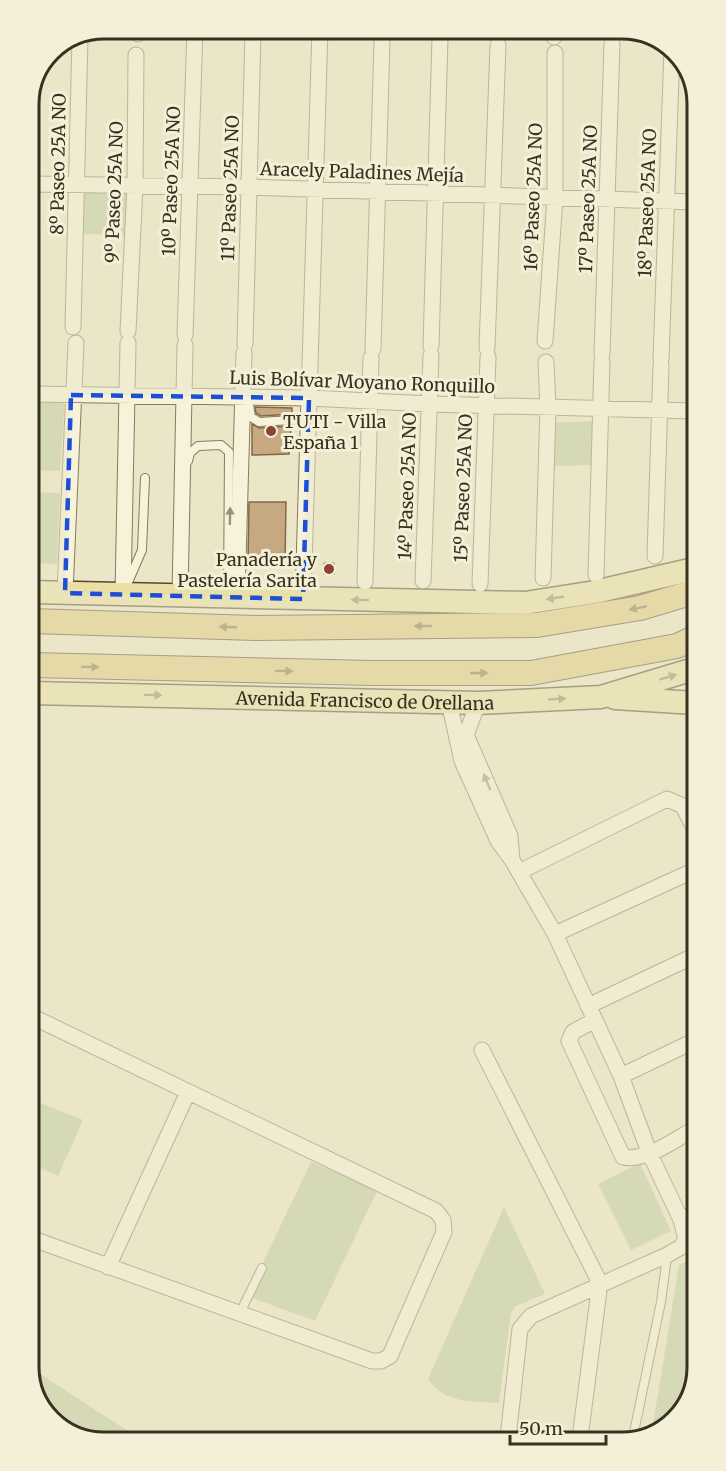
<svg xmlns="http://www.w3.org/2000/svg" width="726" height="1471" viewBox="0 0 726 1471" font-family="Merriweather,serif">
<rect width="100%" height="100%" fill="#ebe6c8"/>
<path fill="#bdc99d" d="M85,188L128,189L127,235L82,234Z
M30,399H65L60,471L30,470Z
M596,421L595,465L550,466V423Z
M30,492L60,493L57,564L31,563Z
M33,1100L83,1120L58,1176L33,1165Z
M311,1162L378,1189L315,1321L247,1296Z
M640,1163L671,1231L631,1250L598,1184Z
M504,1207L545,1294L516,1306L511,1313L499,1403C473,1401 444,1404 428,1379Z
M697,1257V1368L685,1409L651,1437L679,1265Z
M34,1370L145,1442H99L58,1427L34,1396Z"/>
<path fill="#c7a981" stroke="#846846" stroke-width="1.5" d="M255,407L292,408V414L261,416L256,413Z
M252,424L259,428L291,426L289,454L252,455Z
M249,502H286L285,562L248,561Z
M324,563H334V574H324Z"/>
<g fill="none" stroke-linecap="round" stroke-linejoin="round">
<g stroke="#867a5e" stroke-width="10">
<path id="service" d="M249,405L251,417L259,422L308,419
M188,461L190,453L198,446L221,445L229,452L228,594
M126,587L142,550L145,478
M239,1315L262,1268
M633,1437L661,1302L667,1256"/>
</g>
<g stroke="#867a5e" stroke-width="17">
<path id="minor" d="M498,32V29
M138,34V29
M613,35V29
M554,37V29
M29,184L249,187L692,202
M73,327L80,38
M128,331L135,186L136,55
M185,335L195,29
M545,341L555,198V53
M245,344L253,32
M431,346L440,38
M487,348L498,45
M373,349L382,42
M602,354L612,44
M661,359L672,49
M30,394L309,398L429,404L693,411
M655,556L661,366
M596,575L602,362
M543,578L548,407L546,362
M423,581L431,355
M365,582L371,358
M480,584L488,357
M65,593L76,343
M123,593L128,343
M180,595L185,345
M237,595L244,353
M303,599L320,29
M449,702L462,761L498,841L512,860L555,934L621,1076L649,1152L681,1220L686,1239L681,1247L667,1255L531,1316L520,1329L508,1438
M478,703L466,735L510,836L512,860
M519,872L667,799L683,806L695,830
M555,934L695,870
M588,1006L696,955
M33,1017L436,1211L443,1220L444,1232L390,1356L381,1361H372L33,1239
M595,1020L573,1032L569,1041L623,1157C646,1162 677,1138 696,1128
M482,1050L600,1283L580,1438
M621,1076L696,1040
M681,1220L697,1212
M108,1267L188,1092"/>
</g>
<g stroke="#554732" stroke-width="25">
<g id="primary">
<path d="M31,592L525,603L595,592L694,569"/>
<path id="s1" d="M31,693L478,703L601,697L694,669"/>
<path d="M615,698L695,703"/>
</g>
</g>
<g stroke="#554732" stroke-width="26">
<path id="trunk" d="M31,621L255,628L537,625L640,608L694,592
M31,665L373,673H531L677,646L694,638"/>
</g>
<use href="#service" stroke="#f7f3db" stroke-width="8"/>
<use href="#minor" stroke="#f7f3db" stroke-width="15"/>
<use href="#primary" stroke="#ebe0a4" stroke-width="22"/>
<use href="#trunk" stroke="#dfc982" stroke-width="24"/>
</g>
<defs><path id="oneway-solid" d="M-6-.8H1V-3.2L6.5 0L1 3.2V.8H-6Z" transform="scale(1.5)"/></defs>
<g fill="#98927e">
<use href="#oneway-solid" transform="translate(230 516) rotate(-89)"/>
<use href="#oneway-solid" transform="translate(487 782) rotate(-113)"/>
</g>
<g fill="#928862">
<use href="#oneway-solid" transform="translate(555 598) rotate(171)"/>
<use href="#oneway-solid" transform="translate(360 600) rotate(-179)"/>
<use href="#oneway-solid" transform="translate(668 677) rotate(-17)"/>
<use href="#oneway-solid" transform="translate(153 695) rotate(1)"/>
<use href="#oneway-solid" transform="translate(557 699) rotate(-3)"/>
</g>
<g fill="#83754d">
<use href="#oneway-solid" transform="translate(638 608) rotate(168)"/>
<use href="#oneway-solid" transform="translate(423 626) rotate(180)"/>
<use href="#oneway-solid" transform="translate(228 627) rotate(-178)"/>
<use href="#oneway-solid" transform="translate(90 667) rotate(1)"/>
<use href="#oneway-solid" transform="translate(284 671) rotate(1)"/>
<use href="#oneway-solid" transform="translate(479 673)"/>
</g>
<path d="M0 0H726V1471H0ZM71,395L309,398L303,599L65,593Z" fill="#ebe6c8" fill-opacity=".55" fill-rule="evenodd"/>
<path fill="none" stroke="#1d4ed8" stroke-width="4.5" stroke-dasharray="12 8" stroke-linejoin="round" d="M71,395L309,398L303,599L65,593Z"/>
<g fill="#914133" stroke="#f3f0d7" stroke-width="2">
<circle cx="271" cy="431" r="6"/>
<circle cx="329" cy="569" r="6"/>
</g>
<g text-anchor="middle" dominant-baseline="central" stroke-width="6" stroke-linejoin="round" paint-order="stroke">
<g font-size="18" fill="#383021" stroke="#f3f0d7">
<text transform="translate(58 164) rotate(-89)">8º Paseo 25A NO</text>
<text transform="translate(362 172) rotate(2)">Aracely Paladines Mejía</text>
<text transform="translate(171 181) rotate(-88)">10º Paseo 25A NO</text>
<text transform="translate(230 188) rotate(-88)">11º Paseo 25A NO</text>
<text transform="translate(114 192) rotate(-88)">9º Paseo 25A NO</text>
<text transform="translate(533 197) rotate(-88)">16º Paseo 25A NO</text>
<text transform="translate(588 199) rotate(-88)">17º Paseo 25A NO</text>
<text transform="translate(647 203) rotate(-88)">18º Paseo 25A NO</text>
<text transform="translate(362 382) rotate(2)">Luis Bolívar Moyano Ronquillo</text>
<text transform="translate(407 486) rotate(-88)">14º Paseo 25A NO</text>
<text transform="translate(463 488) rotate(-88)">15º Paseo 25A NO</text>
<text stroke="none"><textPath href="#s1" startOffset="334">Avenida Francisco de Orellana</textPath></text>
</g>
<g font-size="18" fill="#383021" stroke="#f3f0d7" text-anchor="start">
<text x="283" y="421">TUTI - Villa<tspan x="283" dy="21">España 1</tspan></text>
<text x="317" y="559" text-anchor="end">Panadería y<tspan x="317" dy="21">Pastelería Sarita</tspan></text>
</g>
</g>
<path d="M0 0H726V1471H0ZM104 39H622A65 65 0 0 1 687 104V1367A65 65 0 0 1 622 1432H104A65 65 0 0 1 39 1367V104A65 65 0 0 1 104 39Z" fill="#f3f0d7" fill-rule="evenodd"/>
<path fill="none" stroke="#383021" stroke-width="3" d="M104 39H622A65 65 0 0 1 687 104V1367A65 65 0 0 1 622 1432H104A65 65 0 0 1 39 1367V104A65 65 0 0 1 104 39Z"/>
<path d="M510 1435v9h96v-9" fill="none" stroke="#383021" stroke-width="3"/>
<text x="519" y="1435" font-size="18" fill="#383021" stroke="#f3f0d7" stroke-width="4.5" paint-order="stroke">50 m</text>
</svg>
